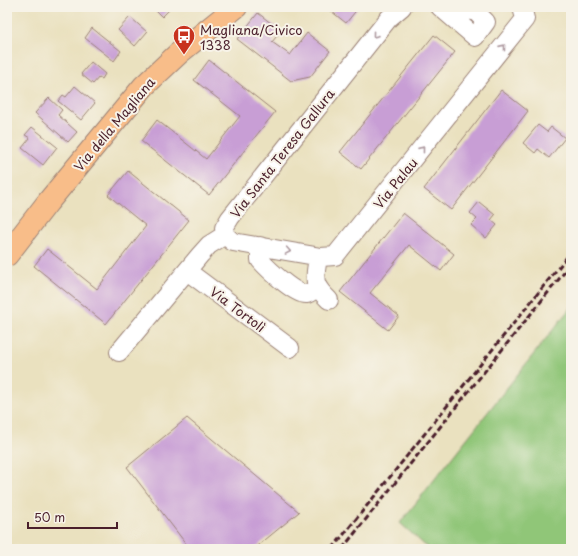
<svg xmlns="http://www.w3.org/2000/svg" width="578" height="556" viewBox="0 0 578 556" font-family="'Playpen Sans',sans-serif">
<rect width="100%" height="100%" fill="#f7f3e8"/>
<filter id="ink" filterUnits="userSpaceOnUse"><feTurbulence type="fractalNoise" baseFrequency=".025" numOctaves="2"/><feDisplacementMap in="SourceGraphic" scale="8" xChannelSelector="R" yChannelSelector="G"/><feConvolveMatrix kernelMatrix="1 2 1 2 8 2 1 2 1" color-interpolation-filters="sRGB"/></filter>
<filter id="wash" filterUnits="userSpaceOnUse"><feTurbulence type="fractalNoise" baseFrequency=".012" numOctaves="4" result="noise"/><feDisplacementMap in="SourceGraphic" scale="16" xChannelSelector="R" yChannelSelector="G"/><feGaussianBlur stdDeviation="0.9" result="paint"/><feColorMatrix in="noise" values="0 0 0 0 0 0 0 0 0 0 0 0 0 0 0 0 0 1.4 0 .05"/><feComposite in="paint" operator="in"/></filter>
<g filter="url(#wash)">
<rect width="100%" height="100%" fill="#eae1bf"/>
<path fill="#90c678" stroke="#6d7252" d="M571,307V549H429L400,523Z"/>
<g id="blocks">
<path fill="#c89ed5" d="M152,7H172L162,17Z
M326,7H359L346,23Z
M258,13L281,31L272,42L290,55L307,33L330,51L310,77L291,81L237,39Z
M130,17L147,32L135,46L118,30Z
M92,28L121,51L114,61L85,38Z
M434,35L455,52L361,169L340,152Z
M209,60L275,112L209,195L141,141L157,120L206,159L240,116L194,80Z
M91,62L105,74L102,79L99,77L93,84L81,74Z
M75,86L95,103L81,120L58,101L63,95L66,97Z
M501,90L528,111L451,210L424,189Z
M49,98L62,110L58,115L77,132L68,142L35,113Z
M538,125L547,132L551,127L565,138L549,158L538,149L535,153L523,143Z
M32,127L57,147L43,165L22,148L30,138L25,135Z
M128,171L189,220L106,324L34,266L47,249L97,289L146,226L108,195Z
M479,202L495,215L491,220L497,225L486,238L471,225L477,219L470,213Z
M403,213L454,254L441,271L409,245L370,293L399,316L388,330L340,292Z
M187,418L299,512L254,549H190L127,467Z"/>
</g>
</g>
<g filter="url(#ink)">
<use href="#blocks" fill-opacity="0" stroke="#9a8075" stroke-width="1"/>
<g fill="none" stroke-linecap="round" stroke-linejoin="round">
<g stroke="#9a8075" stroke-width="20">
<path id="minor" d="M440,7L475,37L486,22L473,9L461,14L455,20
M225,235L233,242L321,257L335,256L525,19L522,7
M225,235L224,228L230,218L389,18L402,7
M260,246V260C267,268 296,296 307,294C310,293 315,289 318,288
M318,257C315,279 311,283 329,300
M187,271L290,348
M119,352L200,255L209,245L225,235"/>
</g>
<g stroke="#9a8075" stroke-width="24">
<path id="major" d="M7,255L48,202L144,86L179,53L236,7"/>
</g>
<use href="#minor" stroke="#fff" stroke-width="18"/>
<use href="#major" stroke="#f8bd89" stroke-width="22"/>
<path stroke="#4a1f2b" stroke-width="3" stroke-dasharray="6 3" stroke-linecap="butt" d="M332,549L571,252
M342,549L571,264"/>
</g>
<defs><path id="oneway-chevron" d="M-2-3.5L2.5 0L-2 3.5" fill="none" stroke-width="1.6" stroke-linecap="round" stroke-linejoin="round"/></defs>
<g stroke="#ae9aa0">
<use href="#oneway-chevron" transform="translate(375 35) rotate(129)"/>
<use href="#oneway-chevron" transform="translate(503 47) rotate(-51)"/>
<use href="#oneway-chevron" transform="translate(422 149) rotate(-51)"/>
<use href="#oneway-chevron" transform="translate(288 251) rotate(10)"/>
</g>
</g>
<defs>
<g id="bus-pin" transform="scale(1.15)"><path d="M0 17L-7.5 6A9.5 9.5 0 1 1 7.5 6Z" fill="#c8321e" stroke="#f7f3e8"/><path d="M-5-6H5V4H4V6H2V4H-2V6H-4V4H-5ZM-3.5-4V0h7V-4ZM-3.5 1.2v1.5H-2V1.2ZM2 1.2v1.5H3.5V1.2Z" fill="#fff"/></g>
</defs>
<g fill-rule="evenodd">
<use href="#bus-pin" x="184" y="36"/>
</g>
<g text-anchor="middle" dominant-baseline="central" stroke-width="4" stroke-linejoin="round" paint-order="stroke">
<g font-size="13" fill="#4a1f2b" stroke="#f7f3e8" text-anchor="start">
<text x="200" y="29">Magliana/Civico<tspan x="200" dy="15">1338</tspan></text>
</g>
<g font-size="13" fill="#4a1f2b" stroke="#f7f3e8">
<text transform="translate(114 124) rotate(-50)">Via della Magliana</text>
<text transform="translate(282 153) rotate(-52)">Via Santa Teresa Gallura</text>
<text transform="translate(395 183) rotate(-51)">Via Palau</text>
<text transform="translate(238 309) rotate(37)">Via Tortolì</text>
</g>
</g>
<rect width="578" height="556" fill="none" stroke="#f7f3e8" stroke-width="24"/>
<path d="M28 522v6h89v-6" fill="none" stroke="#4a1f2b" stroke-width="2"/>
<text x="34" y="522" font-size="12" fill="#4a1f2b" stroke="#f7f3e8" stroke-width="3" paint-order="stroke">50 m</text>
</svg>
